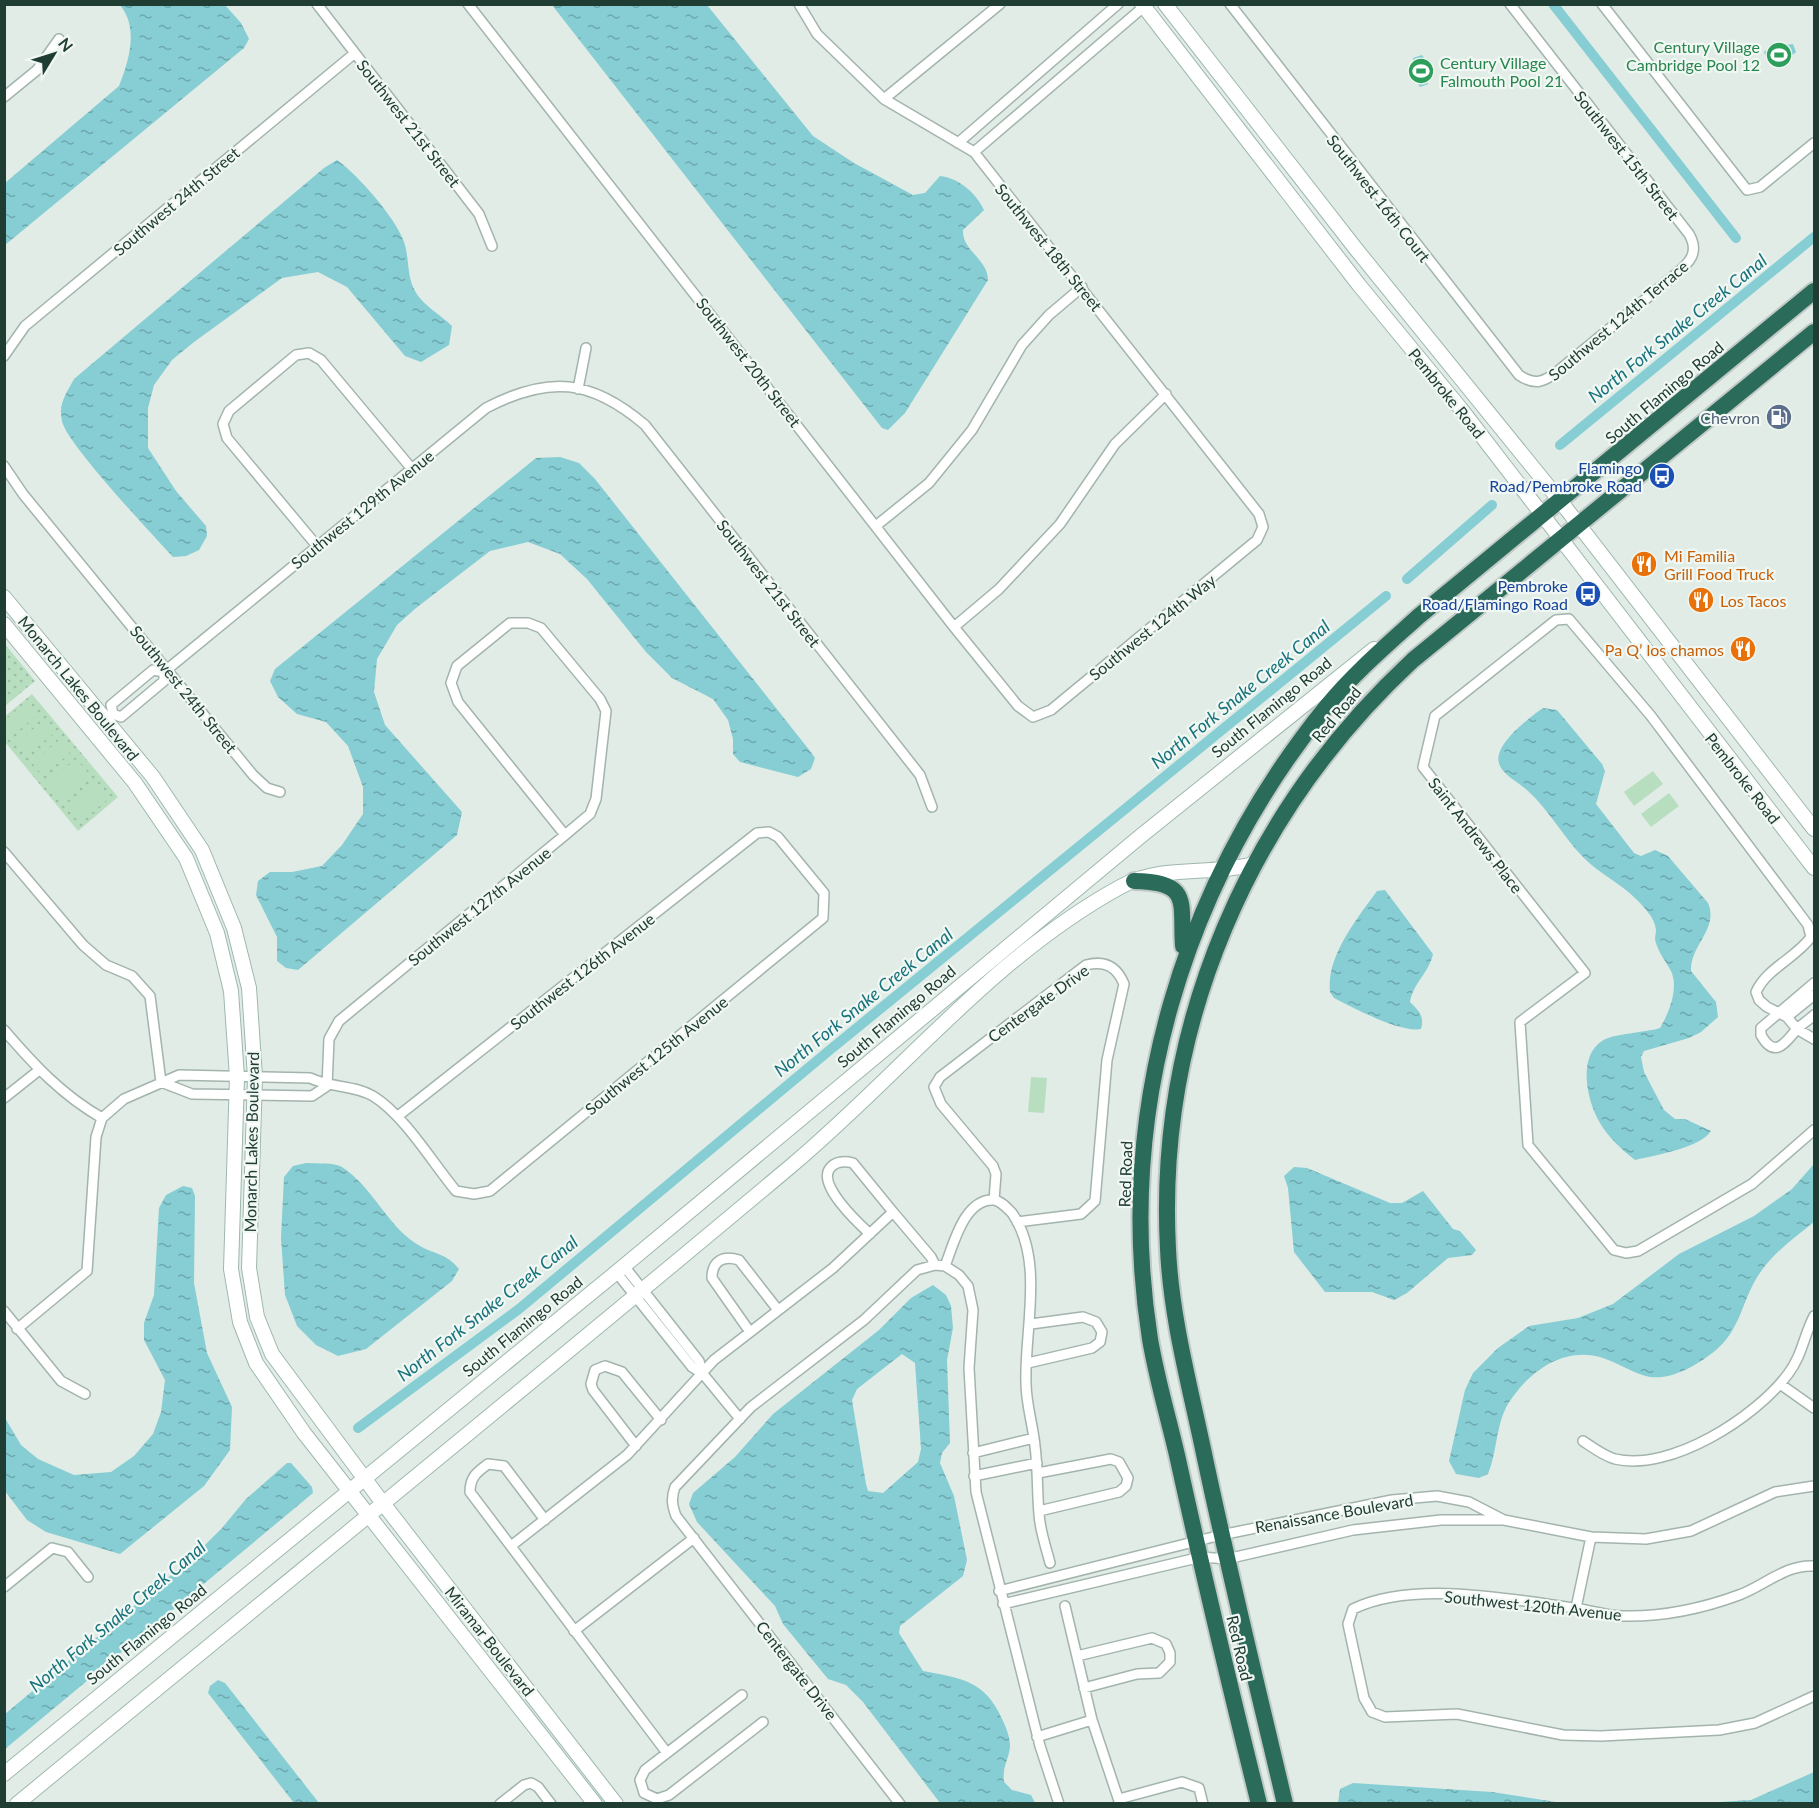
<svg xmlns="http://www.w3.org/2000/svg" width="1819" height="1808" viewBox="0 0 1819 1808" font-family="Lato,sans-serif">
<defs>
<pattern id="park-dots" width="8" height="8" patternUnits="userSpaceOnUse" patternTransform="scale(1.5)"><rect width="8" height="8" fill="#b8dec0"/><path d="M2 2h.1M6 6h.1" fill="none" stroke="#9ebfa6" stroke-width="1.8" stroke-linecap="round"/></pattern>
<pattern id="water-ripples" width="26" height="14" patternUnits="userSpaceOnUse" patternTransform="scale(1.5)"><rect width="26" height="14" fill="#86cdd4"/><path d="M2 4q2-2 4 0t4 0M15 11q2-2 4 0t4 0" fill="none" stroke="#6da8ad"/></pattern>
</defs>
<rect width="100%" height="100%" fill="#e1ece6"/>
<path fill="url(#park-dots)" d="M5,644L35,681L5,706H4Z
M32,694L118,797L78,831L5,742L4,717Z"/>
<path fill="#b8dec0" d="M27,701L38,714L11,737L5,729V720Z
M43,721L54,733L27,756L16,743Z
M59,740L70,753L43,776L32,763Z
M76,759L91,776L61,800L47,783Z
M1653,771L1663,784L1634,806L1624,792Z
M95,781L109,798L80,823L65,805Z
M1669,793L1679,806L1651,827L1641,814Z
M1031,1077L1047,1078L1044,1113L1028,1112Z"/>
<path fill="url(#water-ripples)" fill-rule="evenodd" d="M120,5H225L241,23L249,39L244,48L5,245V183L119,86C129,61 139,28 120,5Z
M552,5H707L813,136L854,163L913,195L925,193L940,176C959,178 976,193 984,210L963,230C962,251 988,259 988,280L905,413L888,430L882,428Z
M1775,43L1778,46L1793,44L1796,52L1785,61L1781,58L1768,61L1764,52Z
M1422,55L1431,68L1428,71V84L1420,87L1412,75L1414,72L1413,58Z
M337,160C357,174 396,218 404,242C409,256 407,273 413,287C420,304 440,314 452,326L449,345L421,362L405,356L347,287L318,272L282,278L194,342L172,360L154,385L148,408V448L176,491L206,526L207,536L199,550L186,556L173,557C153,535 66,443 62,421C58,404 66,394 74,379L324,168Z
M560,457L579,463L595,479L810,751L815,758L811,769L798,777L740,762L733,754V739L728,720L713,699L672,678L646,652L587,579L560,554L528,542L490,551L416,608L397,625L377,659L374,692L385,725L462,812L457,835L298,970L286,968L277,961V937L256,895L258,881L270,872H292L322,866L342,845L363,814V787L348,746L326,722L297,714L278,697L270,681L275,669L536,458Z
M1543,708L1557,710L1602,764L1605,771L1596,804L1634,853L1641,856L1655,850L1668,856L1708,903C1719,929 1690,945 1691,971L1716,1002L1718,1017L1701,1032L1689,1038L1644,1051L1641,1057L1644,1072L1664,1110L1675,1119H1685L1711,1131C1700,1148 1656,1155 1635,1160C1622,1150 1608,1137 1600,1123C1587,1102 1577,1057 1602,1041C1615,1033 1644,1033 1660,1028C1669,1013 1679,988 1671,971C1666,962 1659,953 1656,943C1654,939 1656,934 1656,930C1655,918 1644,907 1637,900C1621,883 1599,874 1583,857C1563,837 1550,811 1528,791C1518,781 1494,772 1499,754C1504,737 1529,718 1543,708Z
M1385,890L1433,954C1429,973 1413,983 1410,1002C1418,1010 1425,1016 1421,1029C1400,1033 1354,1008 1334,998L1330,992C1326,956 1357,919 1377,891Z
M306,1163C316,1164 334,1162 342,1167C373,1187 388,1228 420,1246C436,1255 446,1253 459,1269L452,1281L366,1349L338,1356L316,1345L297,1326L285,1295L281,1238L284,1177L293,1166Z
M1814,1164V1222C1793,1239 1770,1255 1756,1279C1742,1303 1739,1331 1716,1350C1699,1364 1673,1380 1650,1377C1634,1374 1619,1363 1603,1358C1564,1345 1528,1372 1508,1404C1496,1424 1497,1453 1488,1474L1479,1478L1456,1474L1449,1461L1465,1390L1473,1373L1498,1348L1529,1326L1578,1318L1613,1304L1679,1254L1754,1216L1792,1189Z
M1294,1167L1307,1168L1390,1203H1402L1423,1191L1453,1229L1460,1231L1476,1250L1472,1255L1448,1258L1407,1293L1394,1300L1372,1292H1325L1294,1252L1288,1188L1284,1176Z
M183,1186L192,1188L195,1196L194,1283L207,1353L232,1407L230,1450L204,1486L120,1554L46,1532L27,1520L5,1491V1418L21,1445L38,1459L74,1475L111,1472L134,1456L153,1434L161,1412L165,1380L144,1340V1323L154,1295L159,1208L166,1195Z
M933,1285L946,1295L951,1306L953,1328L947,1360L950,1443L942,1453L940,1463L954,1496L967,1560L963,1576L900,1626L899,1633L923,1671C960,1678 985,1680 1002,1719C1006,1727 1010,1737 1010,1746C1009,1760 1002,1766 1004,1782L1012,1790L1031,1795L1035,1803H940L863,1702L846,1685L828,1679L783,1624L775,1606L697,1522L689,1504L693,1493L735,1457L773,1414L879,1330L911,1298ZM902,1354L915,1363L921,1449L918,1462L883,1493L868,1491L866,1484L852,1400L857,1389Z
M287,1463H291L312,1487L313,1493L5,1749V1714L195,1555L222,1528L246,1499Z
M218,1680L225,1683L319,1803H294L208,1693L210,1686Z
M1814,1772V1803H1704L1751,1800Z
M1353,1783L1492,1792L1562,1803H1338L1340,1789Z"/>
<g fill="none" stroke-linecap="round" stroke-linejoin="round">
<path stroke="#86cdd4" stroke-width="10" d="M1553,4L1736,238
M1560,445L1814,237
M1407,579L1492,505
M358,1428L519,1309L831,1049L1386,596"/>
<g stroke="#a3b4ad" stroke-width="12">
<path id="street" d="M317,4L479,214L492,246
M468,4L954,627L1018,706L1033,717L1051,710L1257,540L1263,527L1259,514L974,152L884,99L817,34L799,4
M1230,4L1519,375C1535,386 1544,382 1558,371L1675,275C1689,263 1700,253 1689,234L1510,4
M1602,4L1747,190L1760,187L1814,143
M4,97L37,70L59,39
M884,99L1000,4
M958,143L1118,4
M974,152L1147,4
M4,356L25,326L355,53
M578,389L586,348
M4,466L23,494L253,775L267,788L280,792
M877,525L929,483L972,430L1022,345L1049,315L1082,287
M317,546L227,438L223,424L229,411L296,355L309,353L321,360L412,469
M954,627L999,589L1060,524L1115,444L1166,394
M153,670L164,672V681L121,717L113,714L111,705Z
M164,672L486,408C549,375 591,379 645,425L920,775L932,807
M4,852L83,945L106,965L132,976L150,996L161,1082
M1814,983L1761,1028V1035C1776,1062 1787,1039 1799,1027C1804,1023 1810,1019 1814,1015
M1787,1017L1814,995
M4,1030C34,1065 62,1095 102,1118
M1814,1039L1797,1029L1787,1017L1767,1007L1759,1000L1756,992C1767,968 1796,958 1811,937L1808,925L1651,716L1569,619L1556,620L1435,716L1423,767L1585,973L1520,1022L1528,1145L1614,1250L1626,1253L1638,1251L1752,1184L1814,1130
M161,1082L192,1094L312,1096L327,1086
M327,1086L329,1039L339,1021L565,835L590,814L596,799L606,711L600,699L541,628L528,623H510L457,666L451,683L458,702L565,835
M4,1098L38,1071
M994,1200L996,1174L993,1166L941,1104L934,1087L940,1077L1086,965C1105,960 1117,967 1124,984L1107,1060L1095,1201L1081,1214L1017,1222
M870,1234C858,1223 815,1183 831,1167C837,1161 845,1161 853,1163L893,1212
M624,1266L699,1361L703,1374L740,1419
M945,1266C953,1246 964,1198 994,1200C1001,1201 1007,1208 1012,1213C1045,1260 1024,1331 1026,1383C1026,1404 1033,1425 1035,1446C1038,1469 1037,1492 1039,1514C1040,1531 1046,1547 1050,1563
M616,1272L692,1367L703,1374
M4,1311L61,1381L85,1394
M17,1329L87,1271L96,1137L102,1118L124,1099L179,1075L310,1078C331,1088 355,1085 373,1096C404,1115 432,1162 456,1191L474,1194L490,1191L823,918L824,893L778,837L769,832L757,833L398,1116
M750,1332L712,1278C712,1261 723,1255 739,1260L778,1310
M1028,1363L1092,1348L1100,1342L1102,1332L1096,1322L1083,1317L1031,1324
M1780,1384L1814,1408
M1583,1441C1592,1447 1604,1456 1615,1459C1671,1472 1756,1417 1788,1374C1802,1356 1804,1335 1814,1316
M636,1446L593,1390L591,1384L595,1370L605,1366L622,1372L661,1420
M973,1453L1034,1438
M1038,1473L1111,1459L1119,1462L1128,1478L1126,1486L1119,1492L1039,1511
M974,1476L1037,1463
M545,1520L504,1466L488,1464C477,1472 470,1477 470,1492L667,1753
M511,1546L627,1455L714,1360L833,1268L893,1212L931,1257L935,1265
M1814,1566C1786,1564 1764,1586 1739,1595C1701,1609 1664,1617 1623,1616C1607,1616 1590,1610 1574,1608C1509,1599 1413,1580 1353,1609L1348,1624L1364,1698L1372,1712L1385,1717L1457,1714L1563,1735L1601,1736L1719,1730L1755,1723L1814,1696
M4,1587L52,1548L68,1552L88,1577
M999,1591L1221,1535L1392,1500L1437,1496L1469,1502L1502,1519
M1003,1604L1201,1557L1227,1559L1353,1530L1441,1520H1504L1591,1537L1646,1539L1691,1531L1775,1492L1814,1486
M1065,1606L1092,1720L1120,1804
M1576,1608L1591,1537
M574,1631L694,1538
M1077,1656L1152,1638L1166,1644L1170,1653V1662L1159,1673L1137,1674L1084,1688
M742,1695L645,1770L640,1780L644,1793L657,1799L669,1795L763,1722
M1037,1737L1092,1720
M1119,1799L1182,1782L1199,1788L1203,1804
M500,1804L524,1785L531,1783L538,1787L551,1804
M900,1804L676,1516C672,1505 671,1498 675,1487L751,1407L864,1320L917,1270L935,1265L945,1266L959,1275L968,1286L973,1310L969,1368L976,1492L1040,1746L1059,1804"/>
</g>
<g stroke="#9eb8ae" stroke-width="16">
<path id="secondary" d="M1142,4L1359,285L1461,409L1814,868
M1165,4L1356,249L1561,502L1814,829
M4,597L153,777L202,850L234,928L249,988L255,1077L249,1268L257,1317L272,1354L382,1502L616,1804
M4,624L135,783L186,858L217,933L231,991L237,1077L231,1269L240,1322L256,1363L304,1433L595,1804
M4,1774L624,1266L1142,835L1374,649
M17,1804C275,1591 535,1381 791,1166C902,1073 993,956 1122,886C1164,864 1209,876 1253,864"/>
</g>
<g stroke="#c1c9c6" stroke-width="20">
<path id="highway" d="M1134,881C1192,882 1180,902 1183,946
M1259,1804C1231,1691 1204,1578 1179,1464C1170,1423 1157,1381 1150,1339C1114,1111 1183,884 1327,706C1354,673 1387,645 1419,616L1814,291
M1285,1804C1257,1685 1228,1568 1203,1449C1189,1383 1171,1316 1168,1249C1156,1025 1250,811 1413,660L1814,332"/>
</g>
<use href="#street" stroke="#fff" stroke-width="9"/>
<use href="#secondary" stroke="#fff" stroke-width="14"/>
<use href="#highway" stroke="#2b6b5a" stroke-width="16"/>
</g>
<defs>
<g id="stadium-disc" transform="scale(1.35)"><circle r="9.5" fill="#2e9e5b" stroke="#f1f8f4"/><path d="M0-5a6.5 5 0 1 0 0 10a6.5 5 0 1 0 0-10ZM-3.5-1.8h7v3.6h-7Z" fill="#fff"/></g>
<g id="fuel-disc" transform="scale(1.35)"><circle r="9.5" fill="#5c6f8a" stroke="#f1f8f4"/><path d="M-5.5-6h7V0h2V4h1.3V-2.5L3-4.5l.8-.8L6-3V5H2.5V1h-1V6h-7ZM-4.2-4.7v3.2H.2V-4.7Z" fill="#fff"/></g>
<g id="bus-disc" transform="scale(1.35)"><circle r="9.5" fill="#1a4fb4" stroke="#f1f8f4"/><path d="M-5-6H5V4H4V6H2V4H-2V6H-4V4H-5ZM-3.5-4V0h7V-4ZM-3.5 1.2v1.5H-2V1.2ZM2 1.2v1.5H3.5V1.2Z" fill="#fff"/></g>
<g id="restaurant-disc" transform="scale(1.35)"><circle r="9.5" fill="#e8710a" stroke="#f1f8f4"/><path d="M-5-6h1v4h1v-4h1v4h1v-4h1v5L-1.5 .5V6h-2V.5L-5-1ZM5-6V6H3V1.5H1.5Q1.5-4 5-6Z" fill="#fff"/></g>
</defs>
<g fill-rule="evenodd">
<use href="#stadium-disc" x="1779" y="55"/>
<use href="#stadium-disc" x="1421" y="71"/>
<use href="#fuel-disc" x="1779" y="417"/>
<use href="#bus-disc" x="1662" y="476"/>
<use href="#restaurant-disc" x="1644" y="564"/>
<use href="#bus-disc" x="1588" y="594"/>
<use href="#restaurant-disc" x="1701" y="600"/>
<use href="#restaurant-disc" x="1743" y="649"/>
</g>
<g text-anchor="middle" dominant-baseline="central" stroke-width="4.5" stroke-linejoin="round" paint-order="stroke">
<g font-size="16" fill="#27864d" stroke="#f1f8f4" text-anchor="end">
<text x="1760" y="46">Century Village<tspan x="1760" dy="18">Cambridge Pool 12</tspan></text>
<text x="1440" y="62" text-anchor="start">Century Village<tspan x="1440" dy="18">Falmouth Pool 21</tspan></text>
</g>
<g font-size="16" fill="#203d34" stroke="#f1f8f4">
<text transform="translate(409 123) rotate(52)">Southwest 21st Street</text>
<text transform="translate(1627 155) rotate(52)">Southwest 15th Street</text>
<text transform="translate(1379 198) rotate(52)">Southwest 16th Court</text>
<text transform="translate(176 201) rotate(-40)">Southwest 24th Street</text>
<text transform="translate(1049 247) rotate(51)">Southwest 18th Street</text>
<text transform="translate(1618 320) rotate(-40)">Southwest 124th Terrace</text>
<text transform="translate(749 362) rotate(52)">Southwest 20th Street</text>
<text transform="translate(1664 392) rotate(-40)">South Flamingo Road</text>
<text transform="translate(1447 393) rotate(51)">Pembroke Road</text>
<text transform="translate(362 509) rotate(-39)">Southwest 129th Avenue</text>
<text transform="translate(769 583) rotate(52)">Southwest 21st Street</text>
<text transform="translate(1152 627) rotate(-39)">Southwest 124th Way</text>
<text transform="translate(79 688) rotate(51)">Monarch Lakes Boulevard</text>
<text transform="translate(184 689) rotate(51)">Southwest 24th Street</text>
<text transform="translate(1271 707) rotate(-39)">South Flamingo Road</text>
<text transform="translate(1336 714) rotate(-50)">Red Road</text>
<text transform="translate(1743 778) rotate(52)">Pembroke Road</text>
<text transform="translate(1476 835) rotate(52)">Saint Andrews Place</text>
<text transform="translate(479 906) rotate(-39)">Southwest 127th Avenue</text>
<text transform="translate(582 971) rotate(-38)">Southwest 126th Avenue</text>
<text transform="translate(1038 1003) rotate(-36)">Centergate Drive</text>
<text transform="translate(896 1016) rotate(-40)">South Flamingo Road</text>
<text transform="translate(656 1055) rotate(-39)">Southwest 125th Avenue</text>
<text transform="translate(251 1142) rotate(-89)">Monarch Lakes Boulevard</text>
<text transform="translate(1125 1174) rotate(-88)">Red Road</text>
<text transform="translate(522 1326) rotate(-39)">South Flamingo Road</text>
<text transform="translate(1334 1513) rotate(-10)">Renaissance Boulevard</text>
<text transform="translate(1533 1605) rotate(6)">Southwest 120th Avenue</text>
<text transform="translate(146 1634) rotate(-39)">South Flamingo Road</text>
<text transform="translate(490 1641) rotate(52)">Miramar Boulevard</text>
<text transform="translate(1240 1648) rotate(77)">Red Road</text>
<text transform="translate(797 1670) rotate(52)">Centergate Drive</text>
</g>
<g font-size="16" fill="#4e5e75" stroke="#f1f8f4" text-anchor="end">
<text x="1760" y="417">Chevron</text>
</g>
<g font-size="16" fill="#164399" stroke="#f1f8f4" text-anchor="end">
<text x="1642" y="467">Flamingo<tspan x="1642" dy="18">Road/Pembroke Road</tspan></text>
<text x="1568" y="585">Pembroke<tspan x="1568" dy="18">Road/Flamingo Road</tspan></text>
</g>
<g font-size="16" fill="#c56008" stroke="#f1f8f4" text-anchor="start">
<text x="1664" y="555">Mi Familia<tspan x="1664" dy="18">Grill Food Truck</tspan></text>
<text x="1720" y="600">Los Tacos</text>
<text x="1724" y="649" text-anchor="end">Pa Q’ los chamos</text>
</g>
<g font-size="18" font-style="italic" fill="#18727c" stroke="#f1f8f4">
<text transform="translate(1677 328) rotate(-39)">North Fork Snake Creek Canal</text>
<text transform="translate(1240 694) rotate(-39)">North Fork Snake Creek Canal</text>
<text transform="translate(863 1002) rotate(-39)">North Fork Snake Creek Canal</text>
<text transform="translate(487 1308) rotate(-38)">North Fork Snake Creek Canal</text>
<text transform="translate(117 1616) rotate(-40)">North Fork Snake Creek Canal</text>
</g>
</g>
<rect width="1819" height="1808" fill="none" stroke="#203d34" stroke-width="12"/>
<g transform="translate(54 54) rotate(52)" stroke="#f1f8f4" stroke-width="4.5" paint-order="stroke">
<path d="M0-4.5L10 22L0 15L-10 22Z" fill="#203d34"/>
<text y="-9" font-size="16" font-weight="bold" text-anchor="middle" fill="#203d34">N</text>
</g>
</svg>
